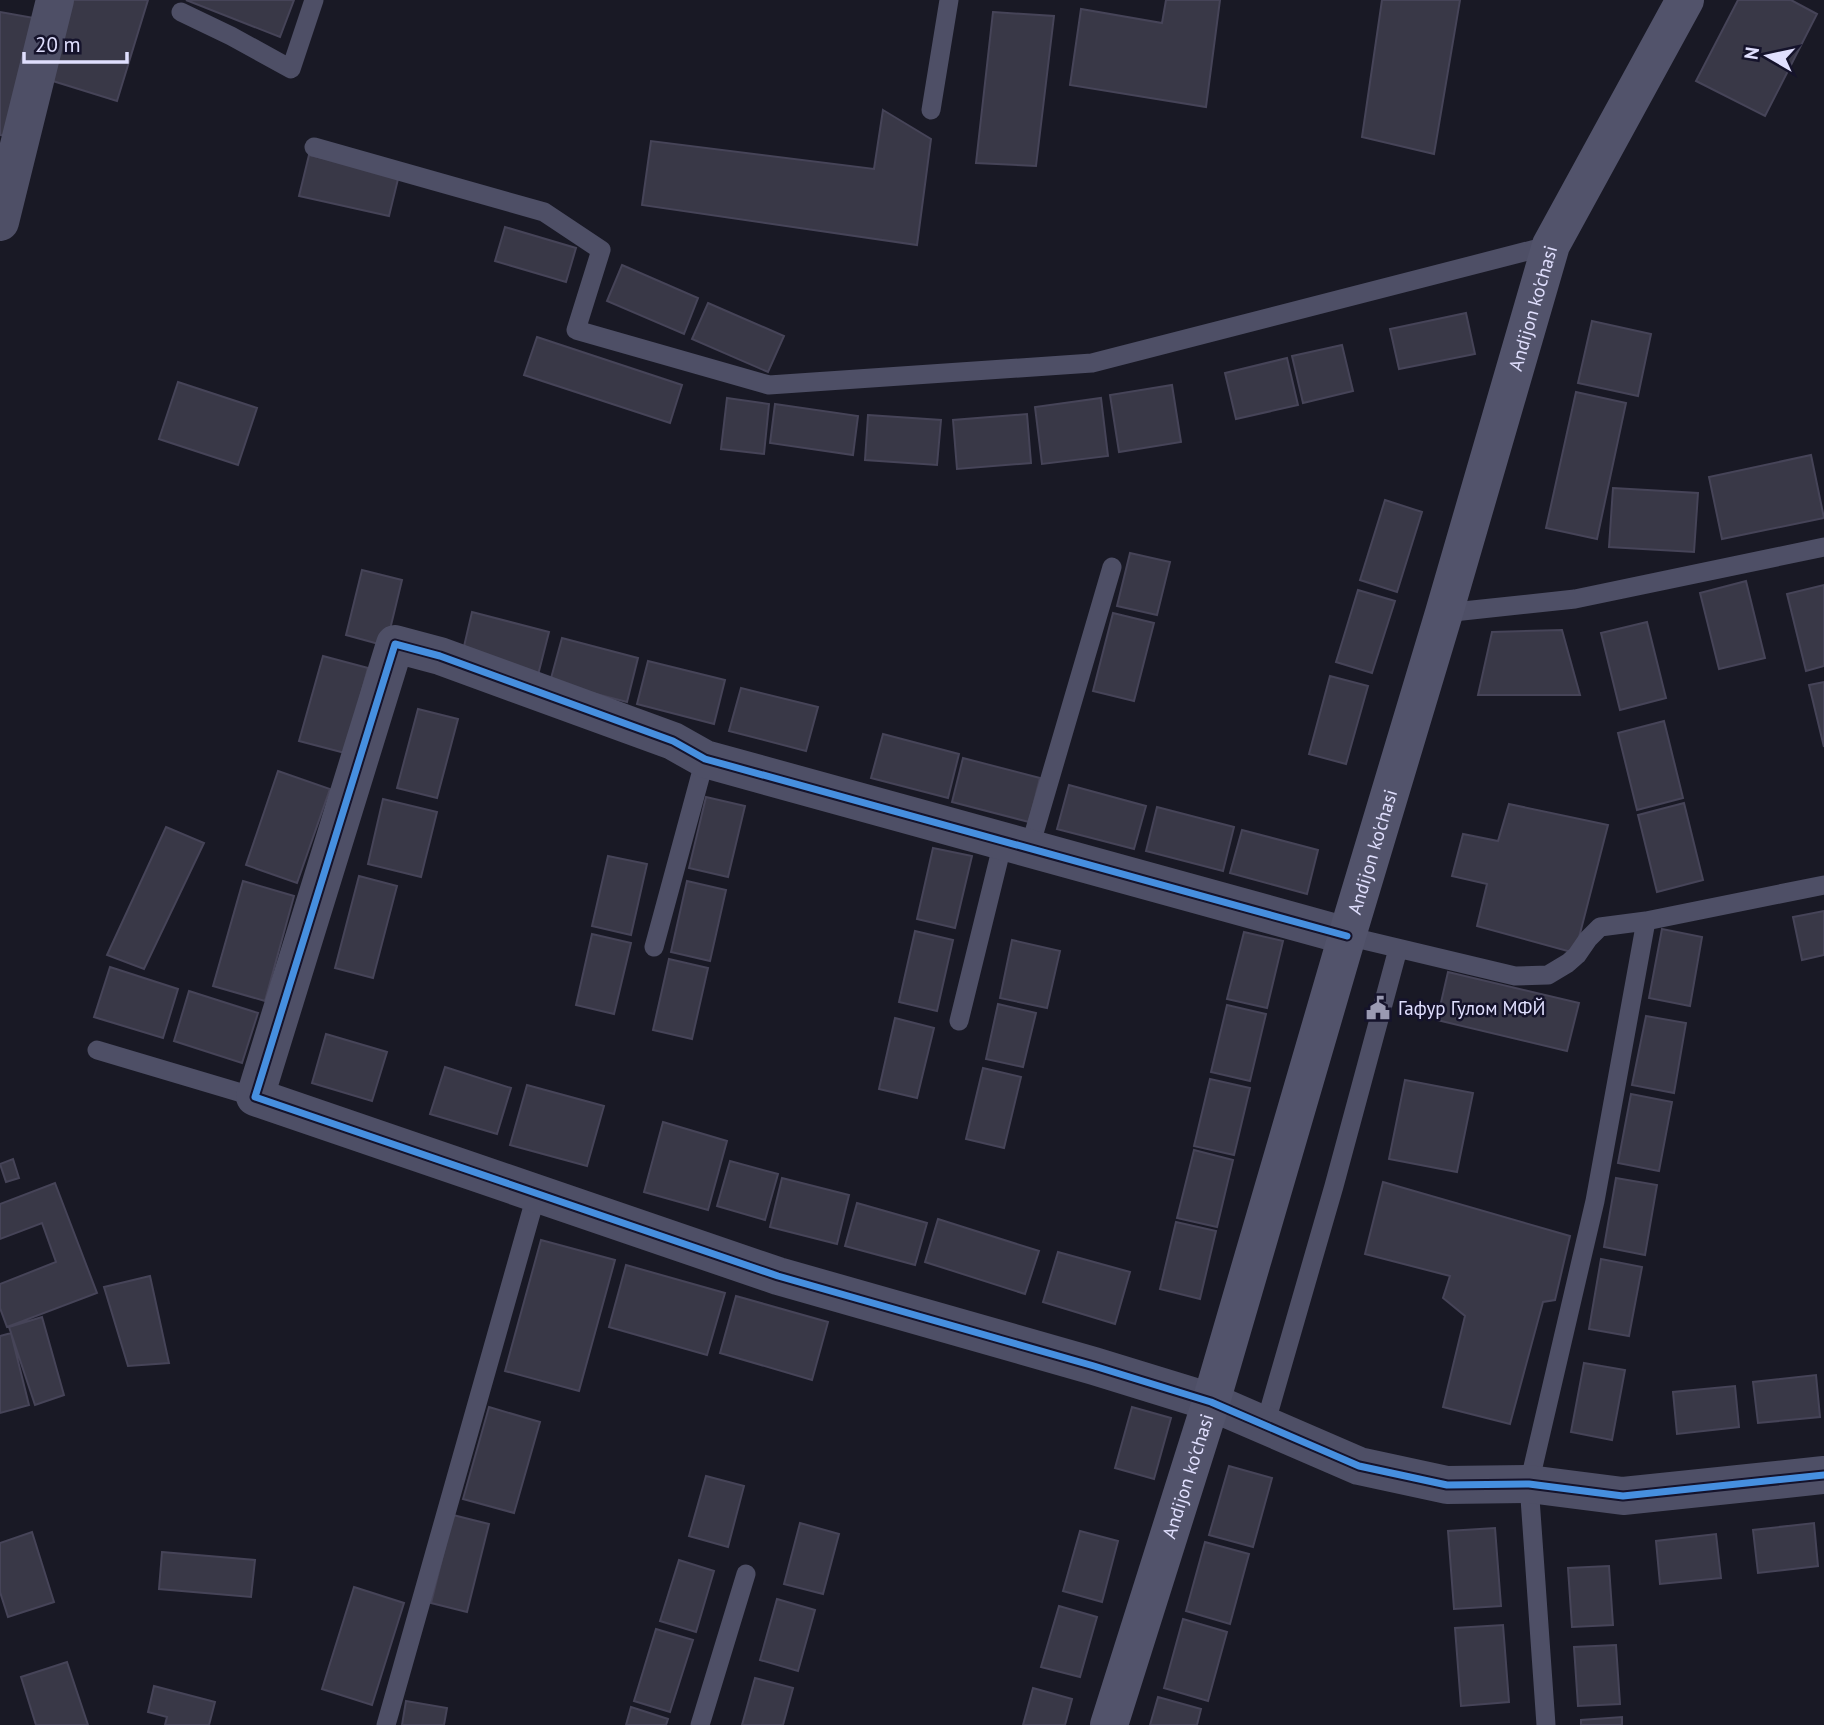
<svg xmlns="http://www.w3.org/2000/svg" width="1824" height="1725" viewBox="0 0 1824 1725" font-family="'PT Sans',sans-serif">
<rect width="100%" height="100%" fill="#191925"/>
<path fill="#393847" stroke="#464458" stroke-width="2" d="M64,0H148L117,101L40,77Z
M186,0H294L280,37Z
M1166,0H1220L1206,107L1070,85L1081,9L1162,23Z
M1382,0H1460L1434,154L1362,137Z
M1738,0H1791L1817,14L1765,116L1696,81Z
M0,12L34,18L13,137L0,135Z
M993,12L1054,16L1036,166L976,163Z
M883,110L931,139L917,245L642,205L651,141L874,169Z
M309,155L399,175L389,216L299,196Z
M505,227L576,248L566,282L495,261Z
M622,265L698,298L684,334L607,301Z
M708,303L784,336L768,372L692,339Z
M1466,313L1475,354L1399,369L1390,329Z
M1592,321L1651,334L1638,396L1578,383Z
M537,337L682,385L670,423L524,375Z
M1342,345L1353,391L1303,403L1292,356Z
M1287,358L1298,405L1236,419L1225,373Z
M178,382L257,408L238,465L159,439Z
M1172,385L1181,442L1119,452L1110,395Z
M1576,392L1626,403L1597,539L1546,528Z
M727,398L769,404L764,454L721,449Z
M1101,398L1108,456L1042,464L1035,407Z
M775,404L858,416L853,455L770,443Z
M1027,414L1031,463L957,469L953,420Z
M868,415L941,420L937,465L865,460Z
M1811,455L1824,518L1722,539L1709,477Z
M1613,488L1698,493L1694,552L1609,547Z
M1385,500L1422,512L1397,592L1360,580Z
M1130,553L1170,562L1157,615L1117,606Z
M362,570L402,580L386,646L346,635Z
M1746,581L1765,658L1719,669L1700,593Z
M1824,585V666L1806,671L1787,594Z
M1358,590L1395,601L1372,673L1336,662Z
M472,612L549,632L538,675L462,655Z
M1113,613L1154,623L1134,701L1093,691Z
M1647,622L1666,698L1620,710L1601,633Z
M1562,630L1580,695H1478L1492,632Z
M562,638L638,658L627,702L550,682Z
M323,656L368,668L345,753L299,741Z
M648,661L725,680L714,724L637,704Z
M1330,676L1368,686L1346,764L1309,754Z
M1824,682V747L1809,685Z
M741,688L818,707L806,751L729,731Z
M418,709L458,719L437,798L397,788Z
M1664,721L1683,798L1637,810L1618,733Z
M883,734L959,754L948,798L871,778Z
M963,758L1040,778L1029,822L952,802Z
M278,771L330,789L297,883L246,865Z
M1069,785L1146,806L1134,849L1057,829Z
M706,797L745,806L728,877L689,868Z
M383,799L437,812L421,877L368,864Z
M1684,803L1703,880L1657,892L1638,815Z
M1509,804L1608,825L1575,953L1477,926L1487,884L1452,876L1463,834L1498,841Z
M1157,807L1234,827L1223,871L1146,851Z
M166,827L204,843L144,969L107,955Z
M1242,830L1318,850L1307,894L1230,873Z
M933,848L972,856L955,928L917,919Z
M608,856L647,864L631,935L592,926Z
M359,876L397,886L373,978L335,968Z
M243,881L294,896L265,1001L213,986Z
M687,881L726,890L710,961L671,952Z
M1824,911V955L1802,960L1793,917Z
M1662,929L1702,937L1690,1006L1649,998Z
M915,931L953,940L937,1011L899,1002Z
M1244,932L1283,941L1267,1008L1227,999Z
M592,934L631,943L614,1014L576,1005Z
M1012,940L1060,951L1047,1008L1000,998Z
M669,959L708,968L692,1039L653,1030Z
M110,967L178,989L163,1038L94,1017Z
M1448,972L1579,1003L1567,1051L1437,1020Z
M189,991L258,1013L242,1063L174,1041Z
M998,1004L1036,1013L1023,1067L986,1059Z
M1227,1005L1266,1014L1250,1081L1211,1072Z
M1646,1016L1686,1023L1674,1093L1632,1085Z
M895,1018L934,1028L917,1098L879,1089Z
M326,1034L387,1052L372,1101L312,1083Z
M445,1067L511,1088L497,1134L430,1114Z
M983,1068L1021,1077L1004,1148L966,1139Z
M1210,1079L1250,1088L1234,1155L1194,1146Z
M1405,1080L1473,1093L1457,1172L1389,1159Z
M527,1085L604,1106L587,1166L510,1145Z
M1631,1094L1672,1102L1659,1171L1618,1163Z
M663,1122L727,1141L708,1210L644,1192Z
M1194,1150L1233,1160L1217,1227L1177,1218Z
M13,1159L19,1178L6,1182L0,1164Z
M730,1161L778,1174L765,1220L717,1206Z
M782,1178L849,1195L837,1244L770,1227Z
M1616,1178L1657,1185L1645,1255L1604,1247Z
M1383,1182L1570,1236L1555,1300L1543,1302L1510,1424L1443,1407L1465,1316L1443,1298L1450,1276L1365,1254Z
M55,1183L97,1293L7,1327L0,1308V1284L56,1262L42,1223L0,1239V1204Z
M857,1203L927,1223L915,1265L845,1246Z
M938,1219L1039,1251L1025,1294L925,1262Z
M1176,1222L1216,1231L1200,1299L1160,1289Z
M541,1240L615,1260L579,1391L505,1371Z
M1058,1252L1130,1272L1115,1324L1043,1302Z
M1601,1259L1642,1267L1629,1336L1589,1329Z
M626,1265L725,1293L707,1355L609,1327Z
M150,1276L169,1363L128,1366L104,1287Z
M736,1296L828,1322L812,1380L720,1353Z
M42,1317L64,1395L35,1405L9,1327Z
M11,1333L29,1405L0,1413V1336Z
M1584,1363L1625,1370L1612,1440L1571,1432Z
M1816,1375L1820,1417L1758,1423L1753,1382Z
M1735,1386L1739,1427L1677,1434L1673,1392Z
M489,1407L540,1422L514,1513L463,1499Z
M1132,1407L1171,1418L1154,1479L1115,1468Z
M1229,1466L1272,1478L1253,1547L1209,1535Z
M706,1476L744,1486L728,1547L689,1536Z
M453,1515L489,1524L467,1612L431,1603Z
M800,1523L839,1534L823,1594L784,1584Z
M1814,1523L1818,1566L1758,1573L1753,1530Z
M1495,1528L1501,1606L1454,1609L1448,1531Z
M1080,1531L1118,1541L1102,1602L1063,1591Z
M32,1532L54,1602L8,1617L0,1592V1543Z
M1716,1534L1721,1578L1660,1584L1656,1541Z
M1205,1542L1249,1554L1230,1624L1186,1611Z
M162,1552L255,1560L251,1597L159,1589Z
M679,1560L714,1571L696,1632L660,1621Z
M1609,1566L1613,1625L1572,1627L1568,1568Z
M354,1587L404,1603L372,1705L322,1689Z
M777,1599L815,1610L798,1671L760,1660Z
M1059,1606L1097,1617L1080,1677L1041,1667Z
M1183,1619L1227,1632L1208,1701L1164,1688Z
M1503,1625L1509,1702L1461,1706L1455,1628Z
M656,1629L693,1640L670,1712L634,1701Z
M1616,1645L1620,1704L1578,1706L1574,1647Z
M67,1662L88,1725H36L21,1677Z
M755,1678L793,1688L783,1725H742Z
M154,1686L215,1702L209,1725H165L167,1717L148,1712Z
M1033,1688L1072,1699L1065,1725H1023Z
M1158,1697L1201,1709L1197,1725H1150Z
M406,1701L447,1708L444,1725H402Z
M631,1707L668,1719L666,1725H626Z
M1622,1717V1725H1581V1720Z"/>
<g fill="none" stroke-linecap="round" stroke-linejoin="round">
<path stroke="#4e4f66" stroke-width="19" d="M181,12L231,36L291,69L314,0
M931,110L949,0
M314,147L544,212L601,250L576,330L769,385L1092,363L1551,245
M1444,613L1575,599L1824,547
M1029,850L1112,567
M1347,936L1515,976L1548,975L1568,963L1577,955L1588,939L1600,927L1646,921L1824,885
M654,947L705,759
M959,1021L1003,842
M97,1050L255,1097
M1265,1425L1334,1186L1398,949
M386,1725L537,1192
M700,1725L746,1574
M1546,1725L1529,1484L1595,1201L1646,921"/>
<path stroke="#4e4f66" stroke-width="38" d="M0,222L55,0
M1347,936L705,759L673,741L440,656L395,644L255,1097L778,1276L1094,1366L1211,1402L1359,1466L1447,1485L1529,1484L1623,1496L1824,1475"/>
<path stroke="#52536b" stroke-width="38" id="s1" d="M1109,1725L1211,1402L1347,936L1444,613L1551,245L1685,0"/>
<g stroke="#15132b" stroke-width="11">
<path id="cycleway" d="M1347,936L705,759L673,741L440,656L395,644L255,1097L778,1276L1094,1366L1211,1402L1359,1466L1447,1485L1529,1484L1623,1496L1824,1475"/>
</g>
<use href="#cycleway" stroke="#468fdf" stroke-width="7"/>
</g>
<defs>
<g id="civic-bare" transform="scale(1.89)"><path d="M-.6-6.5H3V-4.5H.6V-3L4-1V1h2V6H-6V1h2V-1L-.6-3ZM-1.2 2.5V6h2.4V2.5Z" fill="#9a9ab2" stroke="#15132b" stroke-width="2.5" paint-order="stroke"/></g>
</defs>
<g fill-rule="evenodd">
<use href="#civic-bare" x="1378" y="1008"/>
</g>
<g text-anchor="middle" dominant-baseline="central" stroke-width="5" stroke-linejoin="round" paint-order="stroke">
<g font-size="19" fill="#e0dffe" stroke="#15132b">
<text stroke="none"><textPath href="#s1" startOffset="1479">Andijon ko'chasi</textPath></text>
<text stroke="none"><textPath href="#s1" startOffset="912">Andijon ko'chasi</textPath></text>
<text stroke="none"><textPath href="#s1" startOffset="261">Andijon ko'chasi</textPath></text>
</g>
<g font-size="19" fill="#e0dffe" stroke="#15132b" text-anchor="start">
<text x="1398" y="1008">Гафур Гулом МФЙ</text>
</g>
</g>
<g transform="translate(1768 56) rotate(279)" stroke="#15132b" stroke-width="5" paint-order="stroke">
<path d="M0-5L12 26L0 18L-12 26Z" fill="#e0dffe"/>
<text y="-10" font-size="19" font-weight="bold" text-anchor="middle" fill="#e0dffe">N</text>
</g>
<path d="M24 52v10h103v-10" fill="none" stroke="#e0dffe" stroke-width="3.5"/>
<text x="35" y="52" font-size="21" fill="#e0dffe" stroke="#15132b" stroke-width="5" paint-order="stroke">20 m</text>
</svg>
